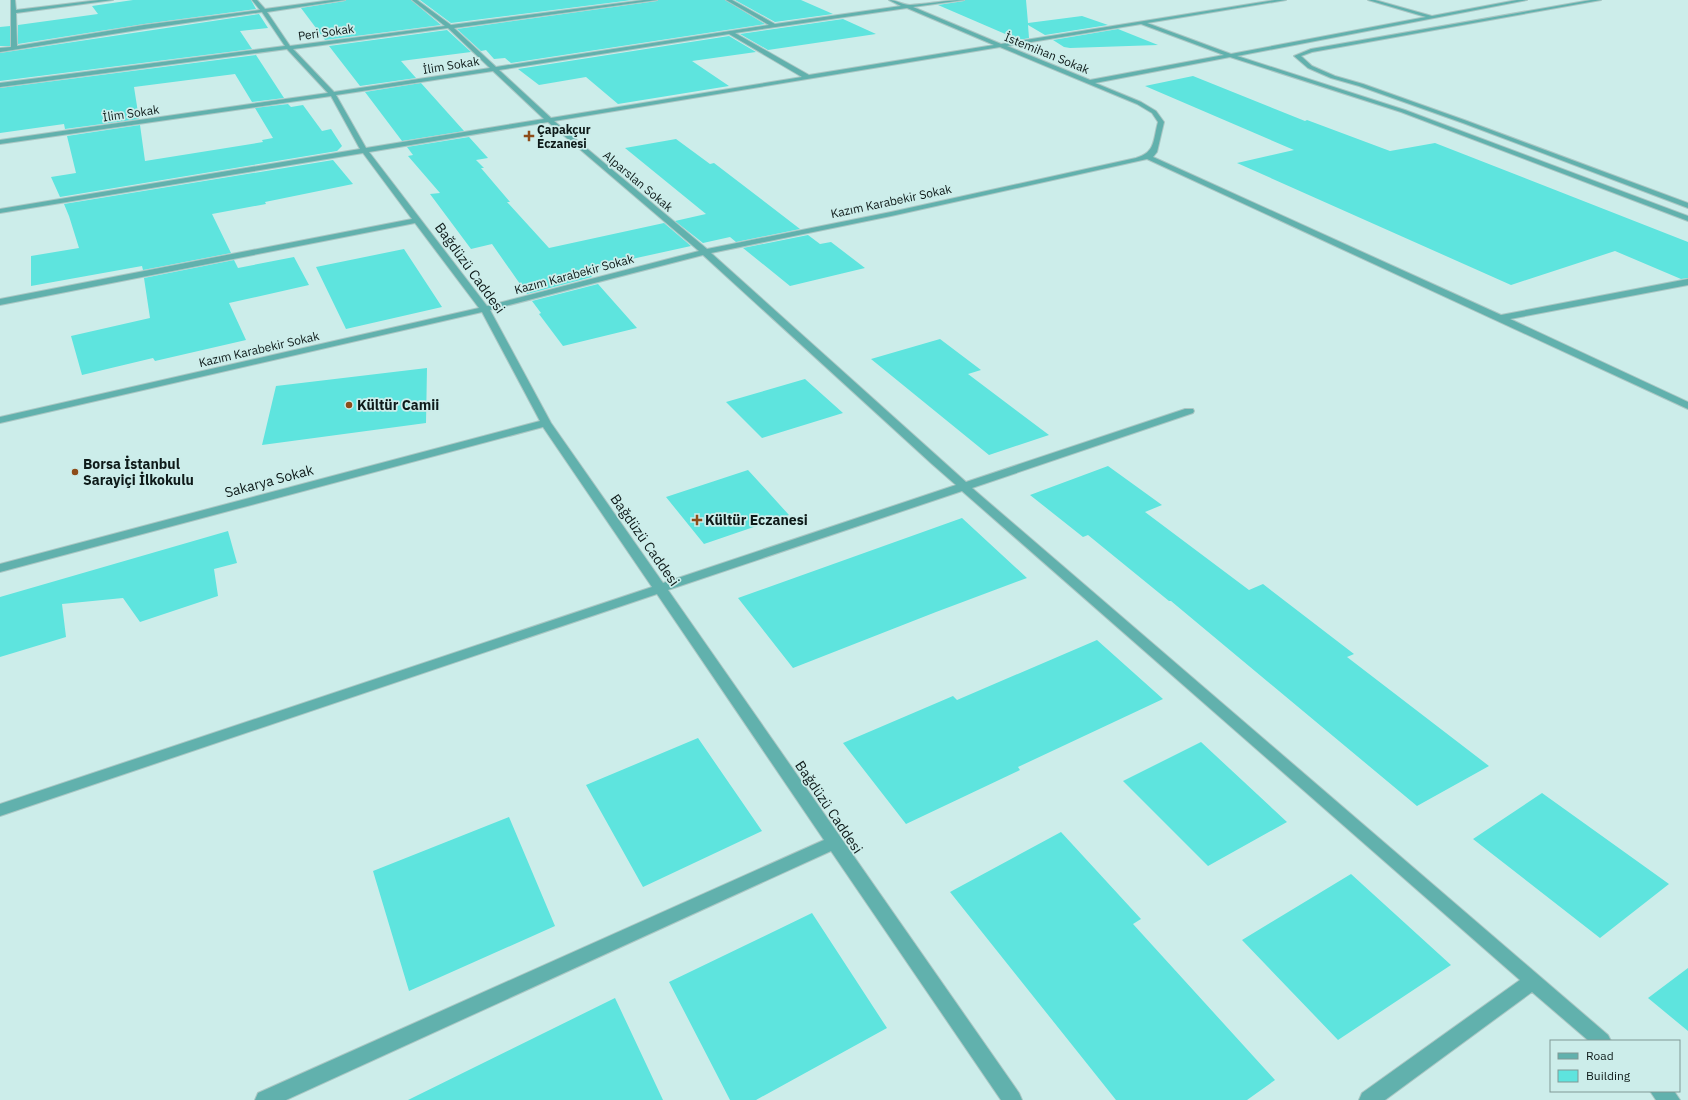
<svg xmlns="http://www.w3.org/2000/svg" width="1688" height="1100" viewBox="0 0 1688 1100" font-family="'IBM Plex Sans',sans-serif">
<rect width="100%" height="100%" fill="#ccedea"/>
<path fill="#5ee4de" d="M133,0H251L256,9L144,24L18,44V25L98,14L92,6Z
M346,0H411L441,25L325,40L301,8L345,1Z
M420,0H632L451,23Z
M658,0H725L765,24L511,63L505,58L494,59L486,50L481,51L457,29L657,1Z
M735,0H801L833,14L775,22Z
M965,0H1026L1028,23L1082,16L1108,25L1045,35L1028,25L1029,38L1019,40L938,5L964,1Z
M259,14L268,28L240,31L252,49L0,81V53Z
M843,19L876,34L768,50L740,34Z
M10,26V46H0V27Z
M1118,29L1158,45L1070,48L1064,47L1053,40Z
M447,30L471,52L401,61L416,78L360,86L329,46Z
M729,36L756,52L692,61L729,86L618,104L586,77L539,85L518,69Z
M256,55L284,98L252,102L235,74L134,87L139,119L65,129L64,124L0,133V88Z
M1193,76L1305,121L1307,120L1390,151L1435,143L1688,242V278L1681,279L1615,251L1511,285L1237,163L1294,150L1145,86Z
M421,83L464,131L402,141L365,92Z
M288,104L291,107L303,105L322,131L331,129L342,146L337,151L60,197L51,177L76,173L67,136L140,125L145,161L263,142L262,140L273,138L255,108Z
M469,137L488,158L476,160L484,168H481L510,202H507L549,248L664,223L691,246L600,266L601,268L587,271L592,277L527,294L492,244L471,249L430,194L440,193L408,156L413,155L407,147Z
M676,139L710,164L714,163L800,229L736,242L730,237L703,243L675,221L706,214L625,148Z
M333,160L353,184L265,202L266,204L212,214L231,253L143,270L142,266L31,286V256L79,248L69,216L64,204Z
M808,235L820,244L831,242L865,268L790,286L743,248Z
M404,249L442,307L346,329L316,267Z
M294,257L309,285L229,303L246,340L155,361L153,358L82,375L71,336L150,318L144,278L234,260L238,268Z
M598,284L637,328L563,346L539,314L541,313L532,301Z
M940,339L981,370L968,374L1049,435L989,455L871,359Z
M427,368L426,423L262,445L276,386Z
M805,379L843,413L762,438L726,402Z
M1108,466L1162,505L1145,512L1249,590L1263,584L1354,654L1347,657L1489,766L1417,806L1171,601H1169L1088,535L1083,537L1030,495Z
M748,470L789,515L704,544L666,497Z
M962,518L1027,578L936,612L793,668L738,598Z
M228,531L237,563L214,569L218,596L140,622L123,598L62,604L66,637L0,657V597Z
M1097,640L1163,699L1018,767L1020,770L906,824L843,743L953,696L957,700Z
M698,738L762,831L643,887L586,785Z
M1201,742L1287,822L1208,866L1123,781Z
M1542,793L1669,884L1600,938L1473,839Z
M509,817L555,926L409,991L373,871Z
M1061,832L1141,919L1133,924L1275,1080L1247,1100H1116L950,892Z
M1351,874L1451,965L1338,1040L1242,940Z
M812,913L887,1028L756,1100H730L669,982Z
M1688,968V1031L1648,998Z
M615,998L663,1100H408Z"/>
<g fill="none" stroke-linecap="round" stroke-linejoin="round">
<g stroke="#aac7c4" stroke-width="2">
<path id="minor" d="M11,0H15L16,10L99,0H113L16,13L17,46L144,25L260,10L252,0H257L265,9L332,0H345L267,12L290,46L445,26L412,0H417L451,25L644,0H657L454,28L496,67L769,25L726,0H732L775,24L901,6L889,0C896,0 903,5 910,5C928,4 946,0 964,0L913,7L1001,44L1275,0H1286L1147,23L1231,54L1426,17L1368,0H1375L1432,16L1517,0H1527L1237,56L1405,110L1688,216V221L1401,112L1230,57L1095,83L1141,102L1156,111L1164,122L1157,152L1153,157L1501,315L1688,279V285L1510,319L1688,402V409L1147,159L891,216L711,253L966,482L1185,409H1193L1194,411L1193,413L972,488L1608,1035L1611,1041H1589L1532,992L1385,1100H1359L1362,1093L1520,980L962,491L668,590L1019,1093L1022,1100H1001L831,851L286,1100H255L258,1093L824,840L657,594L0,816V804L652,587L543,427L0,572V564L540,421L482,312L0,423V417L479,308L415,223L0,305V299L412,219L363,153L0,213V209L360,149L331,96L0,144V140L328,93L287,49L0,87V83L285,46L262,12L144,29L0,52V48L11,47ZM907,8L994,45L809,75L735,33ZM1141,24L1224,55L1090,80L1007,46ZM448,28L490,68L334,92L293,49ZM729,34L802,77L551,118L499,70ZM1000,47L1137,104L1152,113L1158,122C1153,140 1156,152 1136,158L891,212L707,249L554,121ZM493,71L544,119L366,148L336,95ZM548,122L699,251L487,306L369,152ZM703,255L932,464L956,485L663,583L551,423L490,310Z
M1591,0H1601L1312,52L1301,56L1312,66L1335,76L1363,84L1467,121L1688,203V208L1463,123L1359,86L1331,78L1308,68L1294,56L1311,49Z
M1650,1091H1674L1680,1100H1656Z"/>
</g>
<use href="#minor" fill="#61b1ad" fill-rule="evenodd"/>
</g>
<g fill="#8d4c19" stroke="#ccedea" stroke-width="1.5">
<path d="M527 130h4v4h4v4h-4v4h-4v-4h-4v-4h4z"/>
<circle cx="349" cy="405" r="4"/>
<circle cx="75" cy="472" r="4"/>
<path d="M695 514h4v4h4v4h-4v4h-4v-4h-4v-4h4z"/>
</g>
<g text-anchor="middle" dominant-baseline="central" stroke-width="3.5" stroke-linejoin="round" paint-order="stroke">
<g font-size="12" fill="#0e1a19" stroke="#ccedea">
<text transform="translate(326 32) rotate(-8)">Peri Sokak</text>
<text transform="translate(1047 53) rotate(22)">İstemihan Sokak</text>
<text transform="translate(451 65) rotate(-9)">İlim Sokak</text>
<text transform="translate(131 113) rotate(-8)">İlim Sokak</text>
<text transform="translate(638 181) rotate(40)">Alparslan Sokak</text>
<text transform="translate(891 201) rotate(-12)">Kazım Karabekir Sokak</text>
<text transform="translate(574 274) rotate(-15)">Kazım Karabekir Sokak</text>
<text transform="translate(259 349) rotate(-13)">Kazım Karabekir Sokak</text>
</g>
<g font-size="12" font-weight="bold" fill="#0e1a19" stroke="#ccedea" text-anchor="start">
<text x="537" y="129">Çapakçur<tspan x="537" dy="14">Eczanesi</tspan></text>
</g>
<g font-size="14" fill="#0e1a19" stroke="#ccedea">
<text transform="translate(470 268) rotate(54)">Bağdüzü Caddesi</text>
<text transform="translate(269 481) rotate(-15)">Sakarya Sokak</text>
<text transform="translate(645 540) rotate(55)">Bağdüzü Caddesi</text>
<text transform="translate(829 807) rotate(56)">Bağdüzü Caddesi</text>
</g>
<g font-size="14" font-weight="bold" fill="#0e1a19" stroke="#ccedea" text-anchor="start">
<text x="357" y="405">Kültür Camii</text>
<text x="83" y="464">Borsa İstanbul<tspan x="83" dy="16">Sarayiçi İlkokulu</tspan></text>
<text x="705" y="520">Kültür Eczanesi</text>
</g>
</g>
<rect x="1550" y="1040" width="130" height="52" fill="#ccedea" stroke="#809996"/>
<rect x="1558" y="1053" width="20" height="6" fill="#61b1ad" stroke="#809996"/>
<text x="1586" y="1060" font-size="12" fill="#0e1a19">Road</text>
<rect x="1558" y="1070" width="20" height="12" fill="#5ee4de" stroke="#809996"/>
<text x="1586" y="1080" font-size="12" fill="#0e1a19">Building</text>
</svg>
